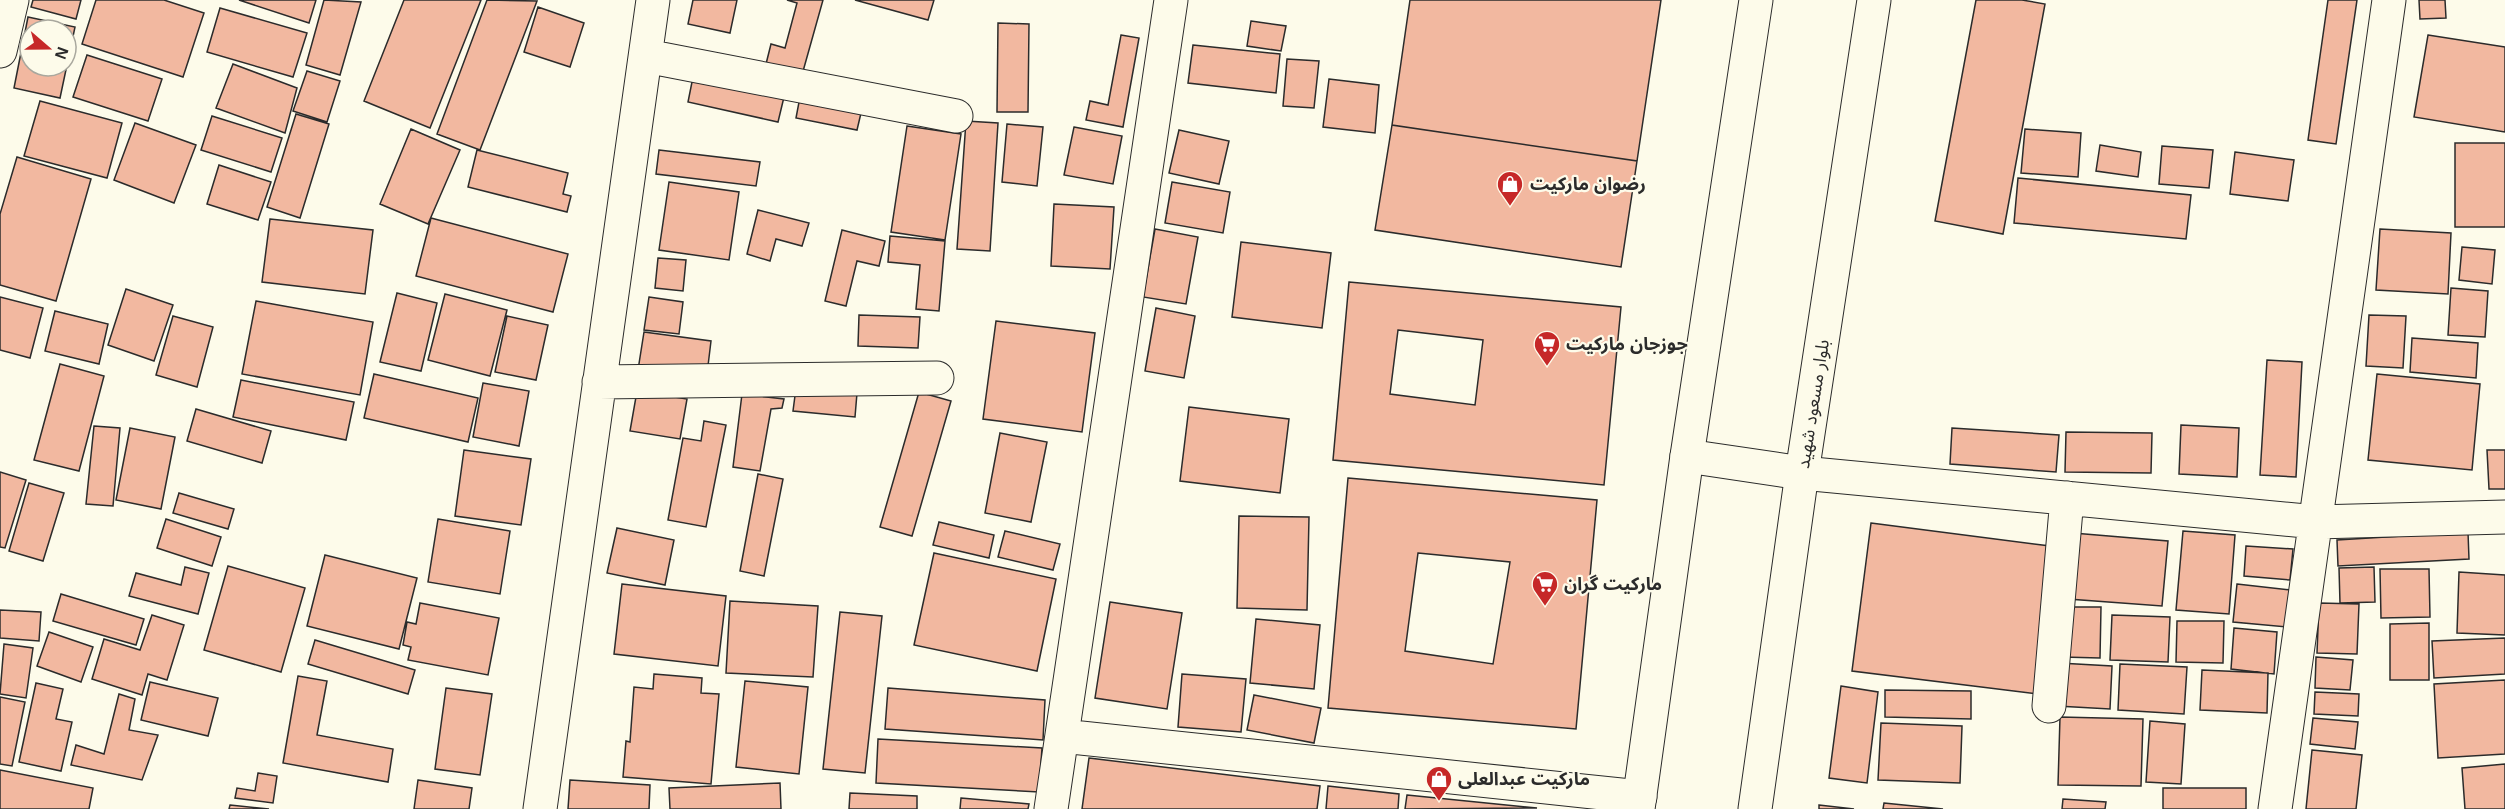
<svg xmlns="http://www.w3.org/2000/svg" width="2505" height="809" viewBox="0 0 2505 809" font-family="Arial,'Noto Sans Arabic',sans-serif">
<rect width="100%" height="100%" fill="#fdfbea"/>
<path fill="#f2b8a0" stroke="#2b2b2b" stroke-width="1.5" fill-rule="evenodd" d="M33,0H81L76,19L31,7Z
M96,0H164L204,13L183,77L82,44Z
M239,0H316L309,23Z
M324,0L361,2L340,75L306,65Z
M404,0H481L430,128L364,101Z
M487,0L537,1L480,150L437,134Z
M693,0H737L730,33L688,24Z
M787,0H823L800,82L764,72L771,44L785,48L797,3Z
M855,0H934L928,20Z
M1410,0H1661L1637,161L1392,125Z
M1976,0H2022L2045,4L2003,234L1935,221Z
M2328,0H2357L2336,144L2308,140Z
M2419,0H2445L2446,18L2420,19Z
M538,7L584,23L570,67L524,52Z
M220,8L307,33L293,77L207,52Z
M28,17L75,27L60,98L14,88ZM30,30H66V66H30Z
M1251,21L1286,26L1281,51L1247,46Z
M998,23L1029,24L1028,112H997Z
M1121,35L1139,38L1123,127L1086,120L1090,101L1108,105Z
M2428,35L2505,47V132L2414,117Z
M1193,45L1280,54L1276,93L1188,83Z
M87,55L162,79L148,121L73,97Z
M1287,59L1319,61L1314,108L1283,106Z
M233,64L297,88L285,133L216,108Z
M307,71L340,81L327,122L293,111Z
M693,77L784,97L778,122L688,102Z
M1329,79L1379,85L1375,133L1323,127Z
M40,101L122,123L107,178L24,156Z
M799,102L861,113L857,130L796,118Z
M296,114L329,124L300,218L267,207Z
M212,116L282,138L271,172L201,150Z
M966,121L998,123L990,251L957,249Z
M135,123L196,145L174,203L114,180Z
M1007,124L1043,127L1037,186L1002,182Z
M1392,125L1637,161L1621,267L1375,230Z
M907,126L961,134L945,240L891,232Z
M1074,127L1122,136L1113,184L1064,175Z
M411,129L460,150L428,224L380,204Z
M2025,129L2081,133L2078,177L2021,173Z
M1179,130L1229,141L1219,184L1169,173Z
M2455,143H2505V227H2455Z
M2100,145L2141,152L2138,177L2096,171Z
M2162,146L2213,150L2209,188L2159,184Z
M477,150L568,173L563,194L571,196L567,212L468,187Z
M659,150L760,162L756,186L656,174Z
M2235,152L2294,160L2288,201L2230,194Z
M17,157L91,179L56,301L0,285V214Z
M219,165L271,182L258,220L207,204Z
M2018,178L2191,195L2186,239L2014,223Z
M669,182L739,192L729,260L659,250Z
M1172,182L1230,192L1223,233L1165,223Z
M1054,204L1114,207L1110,269L1051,266Z
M758,210L809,223L802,246L776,239L770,261L747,254Z
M431,218L568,254L553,312L416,276Z
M270,219L373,230L365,294L262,282Z
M1155,229L1198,237L1186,304L1143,297Z
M2380,229L2451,233L2448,294L2376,290Z
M842,230L885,241L879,266L857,261L846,306L825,301Z
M890,236L945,241L939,311L916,309L920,265L888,262Z
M1241,242L1331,253L1322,328L1232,317Z
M2462,247L2495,250L2492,284L2459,280Z
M658,258L686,260L683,291L655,288Z
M1349,282L1621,307L1604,485L1333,460ZM1398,330L1483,340L1475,405L1390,394Z
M2451,288L2488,291L2485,337L2448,335Z
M126,289L173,305L154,361L108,345Z
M397,293L437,303L421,371L380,362Z
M445,294L507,310L490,376L428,360Z
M0,297L43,308L30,358L0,350Z
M649,297L683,302L679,334L644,330Z
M256,301L373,322L360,395L242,374Z
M1156,308L1195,316L1184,378L1145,371Z
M55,311L108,324L99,364L45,351Z
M859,315L920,317L918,348L858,346Z
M2369,315L2406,316L2403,368L2366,366Z
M173,316L213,327L197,387L156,375Z
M507,316L548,325L536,380L495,372Z
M996,321L1095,333L1082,432L983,419Z
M644,332L711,341L707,374L638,370Z
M2412,338L2478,343L2476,378L2410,372Z
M2267,360L2302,362L2296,477L2260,475Z
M60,364L104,376L79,471L34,460Z
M374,374L478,398L468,442L364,418Z
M2377,374L2480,384L2472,470L2368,460Z
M241,380L354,402L346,440L233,417Z
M483,383L529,391L519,446L473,437Z
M796,388L857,393L855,417L793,411Z
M637,391L687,399L680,439L630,431Z
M919,392L951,401L912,536L880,527Z
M742,394L784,399L782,408L771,409L760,471L733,467Z
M1189,407L1289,419L1280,493L1180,481Z
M196,409L271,431L262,463L187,441Z
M704,421L726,425L706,527L668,520L683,438L701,441Z
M2181,425L2239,428L2237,477L2179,474Z
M94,426L120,428L113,506L86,504Z
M130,428L175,437L161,509L116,500Z
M1952,428L2059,435L2056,472L1950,464Z
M2066,432L2152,433L2151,473L2065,472Z
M1000,433L1047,442L1031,522L985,513Z
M464,450L531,459L521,525L455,516Z
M2487,450H2505V489H2489Z
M0,472L26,480L5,548L0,547Z
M758,474L783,479L764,576L740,571Z
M1348,478L1597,500L1576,729L1328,708ZM1418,553L1510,562L1493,664L1405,651Z
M29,483L64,493L43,561L9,551Z
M179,493L234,509L228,529L173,513Z
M1239,516L1309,517L1307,610L1237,608Z
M166,519L221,537L212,566L157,548Z
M438,519L510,531L500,594L428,582Z
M939,522L994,535L989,558L933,545Z
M1871,523L2058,547L2038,694L1852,671Z
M617,528L674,540L665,585L607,573Z
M1005,531L1060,544L1053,570L998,557Z
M2183,531L2235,535L2229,614L2176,610Z
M2468,532L2469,559L2338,566L2337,540Z
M2073,533L2168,541L2162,606L2068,599Z
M2246,546L2293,549L2290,580L2244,576Z
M934,553L1056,579L1037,671L914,645Z
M325,555L417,578L399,649L307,626Z
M228,566L305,588L281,672L204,650Z
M185,567L209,573L198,614L129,596L136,573L181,585Z
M2374,567L2375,602L2340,603L2339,568Z
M2380,569H2429L2430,617L2381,618Z
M2459,572L2505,575V635L2457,633Z
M622,584L726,596L718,666L614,654Z
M2237,584L2291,590L2287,627L2233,622Z
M61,594L144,619L136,645L53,621Z
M730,601L818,606L813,677L726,673Z
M1110,602L1182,613L1167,709L1095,698Z
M420,603L499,618L488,675L408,660L411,647L403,645L407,622L416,624Z
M2319,603L2359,604L2357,654L2317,653Z
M2063,607H2101L2100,658L2062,657Z
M0,610L41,612L39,641L0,638Z
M840,612L882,616L865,773L823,769Z
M152,615L184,625L167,680L148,674L142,695L92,679L104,639L140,650Z
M2112,615L2170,617L2168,662L2110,660Z
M1256,619L1320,625L1314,689L1250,683Z
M2177,621H2224L2223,663L2176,662Z
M2429,623V680H2390V624Z
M2234,628L2277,632L2274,674L2231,669Z
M49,632L93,647L81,682L37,666Z
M2505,638V674L2434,678L2432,641Z
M315,640L415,670L408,694L308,664Z
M4,644L33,648L26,698L0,694Z
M2316,657L2353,660L2350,690L2315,688Z
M2059,663L2112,666L2110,709L2057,706Z
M2120,664L2187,667L2184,714L2118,710Z
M2202,670L2268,673L2267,713L2200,710Z
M654,674L702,678L701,693L719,694L711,784L623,777L626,741L630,742L634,687L653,689Z
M1182,674L1246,679L1241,732L1178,727Z
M298,676L327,681L317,735L393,749L388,782L283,763Z
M2505,680V754L2438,758L2434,684Z
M745,681L808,687L799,774L736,767Z
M150,682L218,698L208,736L141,720Z
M36,683L63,689L56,719L72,722L61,771L19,762Z
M1841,686L1878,692L1867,783L1829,778Z
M446,688L492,694L480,775L435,769Z
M888,688L1045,700L1043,740L885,729Z
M1885,690L1971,691V719L1885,717Z
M2315,692L2359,694L2358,716L2314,714Z
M119,694L135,699L129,730L158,735L142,780L71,765L76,745L104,754Z
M1254,695L1321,708L1314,743L1247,730Z
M0,697L25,702L12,766L0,764Z
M2060,717L2143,719L2141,786L2058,785Z
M2313,718L2358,722L2355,749L2310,744Z
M2150,721L2185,724L2181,784L2146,782Z
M1881,723L1962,726L1960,783L1878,780Z
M878,739L1042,748L1039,792L876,783Z
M2312,750L2362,755L2356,809H2306Z
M1089,758L1320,786L1317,809H1082Z
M2505,764V809H2465L2462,768Z
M0,770L93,788L89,809H0Z
M258,773L277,776L273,803L235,798L237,788L255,791Z
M418,780L472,788L469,809H414Z
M570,780L650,785L649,809H568Z
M780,783L781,809H670L669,788Z
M1328,786L1399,794L1398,809H1326Z
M2163,788H2246V809H2163Z
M850,793L917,796V809H849Z
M1407,795L1537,808L1405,809Z
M961,798L1029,804L1028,809H960Z
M2063,799L2106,802L2105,809H2062Z
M1884,803L1943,809H1883Z
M230,805L269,809H229Z
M1819,805L1854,809H1819Z"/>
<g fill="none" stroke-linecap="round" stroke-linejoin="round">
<g stroke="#2b2b2b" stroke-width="35">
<path id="minor" d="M646,56L956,116
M599,382L937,378
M1687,456L1802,473L2316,522L2505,517
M2049,706L2067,498
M1062,736L1640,797
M540,809L653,0
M1051,809L1171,0
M2275,809L2389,0"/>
</g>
<g stroke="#2b2b2b" stroke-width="35">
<path id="tertiary" d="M0,51L12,0"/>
</g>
<g stroke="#2b2b2b" stroke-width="35">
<path id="primary" d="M1638,809L1687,456L1756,0
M1755,809L1802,473L1874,0"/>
</g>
<use href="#minor" stroke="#fdfbea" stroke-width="33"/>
<use href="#tertiary" stroke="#fdfbea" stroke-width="33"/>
<use href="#primary" stroke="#fdfbea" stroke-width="33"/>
</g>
<defs>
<g id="shop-pin" transform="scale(1.35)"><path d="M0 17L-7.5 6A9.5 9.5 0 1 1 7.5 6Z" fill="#c62828" stroke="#fdfbea"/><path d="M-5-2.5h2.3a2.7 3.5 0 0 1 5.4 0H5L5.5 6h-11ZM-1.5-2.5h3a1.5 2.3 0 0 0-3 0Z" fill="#fff"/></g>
<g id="supermarket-pin" transform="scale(1.35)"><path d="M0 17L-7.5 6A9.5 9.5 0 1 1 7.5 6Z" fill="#c62828" stroke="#fdfbea"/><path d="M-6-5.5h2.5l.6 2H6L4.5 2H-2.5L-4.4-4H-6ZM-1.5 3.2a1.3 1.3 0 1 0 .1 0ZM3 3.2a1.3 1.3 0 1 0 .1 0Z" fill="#fff"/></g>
</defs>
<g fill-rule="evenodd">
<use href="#shop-pin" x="1510" y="184"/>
<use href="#supermarket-pin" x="1547" y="344"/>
<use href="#supermarket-pin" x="1545" y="584"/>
<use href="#shop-pin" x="1439" y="779"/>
</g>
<g text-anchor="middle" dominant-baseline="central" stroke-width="4.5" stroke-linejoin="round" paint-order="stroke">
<g font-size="18" font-weight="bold" fill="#2b2b2b" stroke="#fdfbea" text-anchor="start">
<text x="1530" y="184">رضوان مارکیت</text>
<text x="1566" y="344">جوزجان مارکیت</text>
<text x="1564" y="584">مارکیت گران</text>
<text x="1458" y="779">مارکیت عبدالعلی</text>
</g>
<g font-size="18" fill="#2b2b2b" stroke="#fdfbea">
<text transform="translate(1813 404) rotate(-81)">بلوار مسعود شهید</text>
</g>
</g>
<g transform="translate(48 48) rotate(110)"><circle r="28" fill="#fdfbea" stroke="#a9a89e" stroke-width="1.5"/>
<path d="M0-4.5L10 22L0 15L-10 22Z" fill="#c62828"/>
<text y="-9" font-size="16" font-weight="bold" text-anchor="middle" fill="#2b2b2b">N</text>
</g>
</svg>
